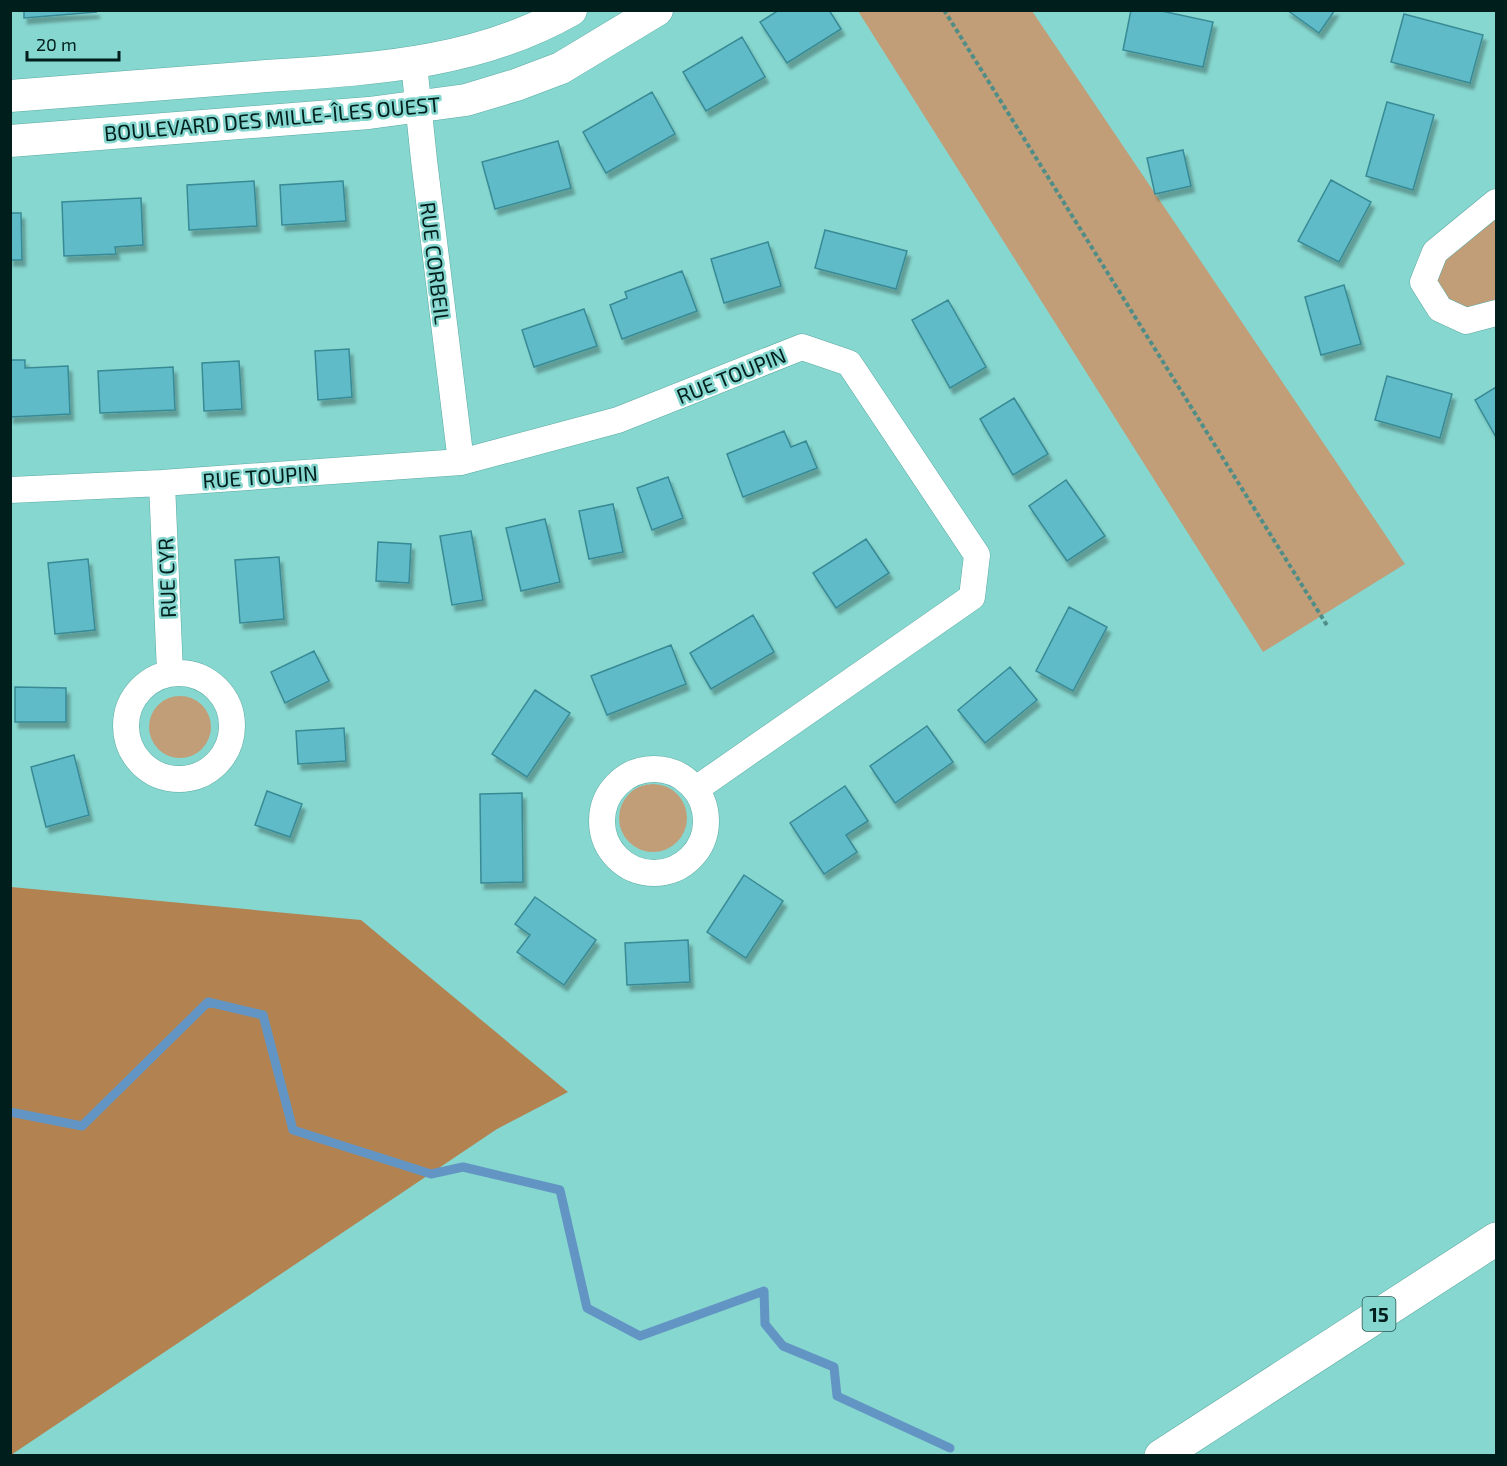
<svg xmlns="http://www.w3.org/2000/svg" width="1507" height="1466" viewBox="0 0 1507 1466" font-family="'Exo 2',sans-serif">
<defs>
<filter id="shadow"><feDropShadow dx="3.5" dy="6" stdDeviation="1.5" flood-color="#0004"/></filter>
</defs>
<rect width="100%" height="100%" fill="#86d7cf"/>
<path fill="#c19e78" d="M858,11H1032L1405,564L1263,652Z
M1496,206V310L1465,318L1427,281L1438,253Z
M149 727a31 31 0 1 1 62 0a31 31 0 1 1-62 0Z
M619 818a34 34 0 1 1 68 0a34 34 0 1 1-68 0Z"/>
<path fill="#b28350" d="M11,887L361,920L568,1092L497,1129L11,1455Z"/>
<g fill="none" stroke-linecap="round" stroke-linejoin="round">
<path stroke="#6395c4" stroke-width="9" d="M10,1112L82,1126L208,1002L263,1015L293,1130L431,1174L463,1167L560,1190L587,1308L640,1336L764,1291L765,1324L783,1346L834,1367L837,1396L950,1448"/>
</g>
<path fill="#5fbbc8" stroke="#388a95" stroke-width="1.5" filter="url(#shadow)" d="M24,10H95L96,12L24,18Z
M779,10H829L841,29L787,63L760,22Z
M1131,10H1157L1213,22L1203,67L1123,50Z
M1287,10H1335L1319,33Z
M1404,14L1483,35L1470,83L1391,62Z
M742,37L765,77L706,111L683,72Z
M652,92L675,134L606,173L583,132Z
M1387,102L1434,115L1413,190L1366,176Z
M558,141L571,188L495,209L482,162Z
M1183,150L1191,186L1155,194L1147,158Z
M1331,180L1371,202L1339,262L1298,241Z
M254,181L257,226L189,230L187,185Z
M343,181L346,221L282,225L280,185Z
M141,198L143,245L115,247L116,254L64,256L62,202Z
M10,213H21L22,260H10Z
M825,230L907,251L896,289L815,268Z
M768,242L781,286L724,303L711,259Z
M682,271L697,311L622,339L610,305L627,298L625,292Z
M1344,285L1361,344L1321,355L1305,297Z
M948,300L986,367L950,388L912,320Z
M584,309L597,346L534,367L522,330Z
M349,349L352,397L318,400L315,351Z
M10,360H25V368L68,366L70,414L10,417Z
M239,361L242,409L204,411L202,363Z
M173,367L175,410L100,413L98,371Z
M1387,376L1452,394L1440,438L1375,420Z
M1496,387V437L1475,400Z
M1014,398L1048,454L1013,475L980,419Z
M784,431L791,447L806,441L817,468L743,497L727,454Z
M668,477L683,518L652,530L637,488Z
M1066,480L1105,536L1067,561L1029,506Z
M613,504L623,552L589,559L579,511Z
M545,519L560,582L521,591L506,528Z
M471,531L483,600L452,605L440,536Z
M866,539L889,573L836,608L813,573Z
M378,542L411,544L409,583L376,581Z
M279,557L284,619L240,623L235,560Z
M88,559L95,630L55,634L48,563Z
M1069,607L1107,627L1073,691L1036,671Z
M753,615L774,652L711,689L690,653Z
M671,645L686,684L607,715L591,676Z
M314,651L329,681L285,703L271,672Z
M1010,667L1037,700L985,743L958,710Z
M15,687L66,688V722H15Z
M535,690L570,713L527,777L492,754Z
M927,726L953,762L895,803L870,766Z
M344,728L346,761L298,764L296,731Z
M74,755L89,815L46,827L31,767Z
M845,786L868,821L846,835L857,852L824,874L790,823Z
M267,791L302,804L290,837L255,825Z
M522,793L523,882L481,883L480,794Z
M744,875L783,901L746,958L707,932Z
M535,897L596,940L564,985L517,952L530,935L515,924Z
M688,940L690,982L627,985L625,943Z"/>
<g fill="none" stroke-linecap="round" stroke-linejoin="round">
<g stroke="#59aaa2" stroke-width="27">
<path id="minor" d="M414,64L424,160L461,462
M1496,202L1435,252L1423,282L1440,309L1466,321L1496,313
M162,483L170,673
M10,490L162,483L461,462L618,420L802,347L849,363L977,555L972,597L696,789
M126 726a53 53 0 1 1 106 0a53 53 0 1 1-106 0Z
M602 821a52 52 0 1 1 104 0a52 52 0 1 1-104 0Z"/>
</g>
<g stroke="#59aaa2" stroke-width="33">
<path id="tertiary" d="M10,96C92,90 173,83 255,77C365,69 473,66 571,10
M10,141L369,113L466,100L516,85L561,68L657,10"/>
</g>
<g stroke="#59aaa2" stroke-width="34">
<path id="motorway" d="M1161,1456L1496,1239"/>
</g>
<path stroke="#508d87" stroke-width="4" stroke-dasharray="4.5 3" stroke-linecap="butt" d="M944,10L1328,627"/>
<use href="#minor" stroke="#fff" stroke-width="26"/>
<use href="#tertiary" stroke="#fff" stroke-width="32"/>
<use href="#motorway" stroke="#fff" stroke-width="33"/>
</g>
<g text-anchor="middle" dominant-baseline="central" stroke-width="5" stroke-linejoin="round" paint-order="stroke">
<rect fill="#86d7cf" stroke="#285652" stroke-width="1.5" x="1362.5" y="1297" width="33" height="34" rx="4.5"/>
<g font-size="20" font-weight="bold" fill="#001f1c">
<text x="1379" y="1314">15</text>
</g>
<g font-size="21" fill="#001f1c" stroke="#86d7cf">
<text transform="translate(272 118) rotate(-5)">BOULEVARD DES MILLE-ÎLES OUEST</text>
<text transform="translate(436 263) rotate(83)">RUE CORBEIL</text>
<text transform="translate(731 375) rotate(-22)">RUE TOUPIN</text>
<text transform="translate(260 476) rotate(-4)">RUE TOUPIN</text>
<text transform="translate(166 578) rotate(-92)">RUE CYR</text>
</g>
</g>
<rect width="1507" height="1466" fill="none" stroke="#001f1c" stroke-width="24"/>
<path d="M27 51v9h92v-9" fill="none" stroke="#001f1c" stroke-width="3"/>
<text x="36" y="51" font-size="18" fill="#001f1c" stroke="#86d7cf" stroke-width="4.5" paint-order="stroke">20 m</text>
</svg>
